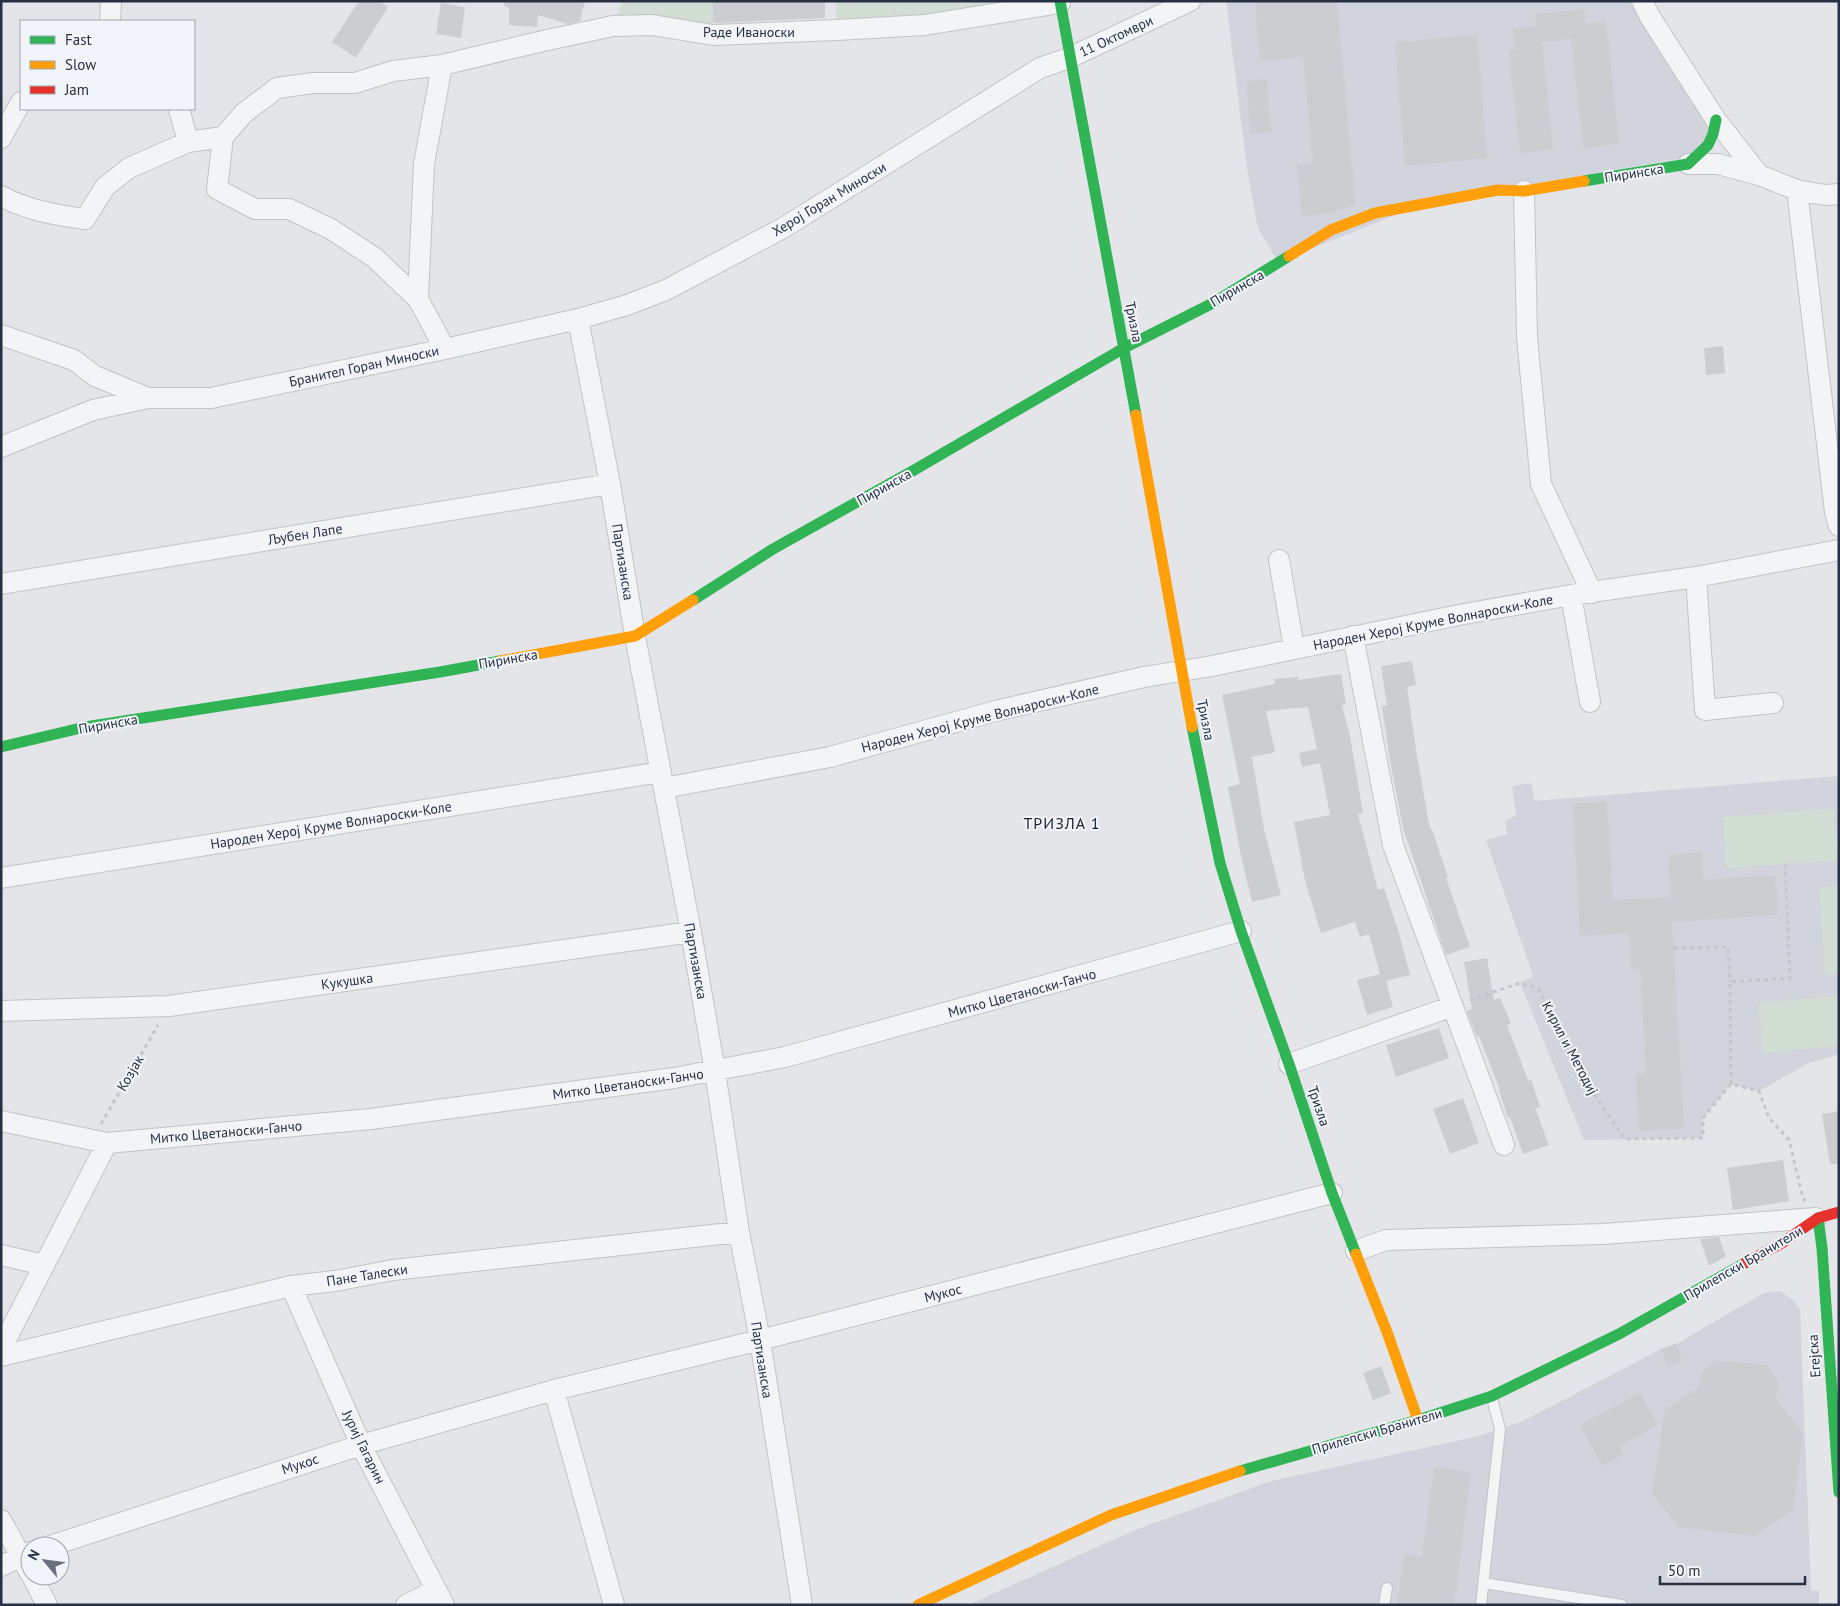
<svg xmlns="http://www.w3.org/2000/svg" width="1840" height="1606" viewBox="0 0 1840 1606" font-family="'PT Sans',sans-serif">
<rect width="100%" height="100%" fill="#e3e5e9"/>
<path fill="#d1d4dc" d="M1226,1H1642L1716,120L1701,155L1428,202L1278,262L1258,228L1247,169Z
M1839,776V1054L1809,1063L1759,1091L1731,1084L1703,1118V1138L1584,1140L1520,983L1533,976L1486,840L1507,834L1505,821L1516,815L1512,786L1532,783L1534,801Z
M1780,1291L1793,1300L1800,1309L1811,1590L1819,1591V1605H968L1135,1530L1271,1481L1475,1437L1523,1421L1661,1349L1676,1344L1764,1293Z"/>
<path fill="#d2ddd4" d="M623,1H725V2H713V35L613,26Z
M836,1H1011L837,30Z
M1834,809L1838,860L1726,868L1723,817Z
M1839,886V974L1825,975L1819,887Z
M1839,996V1046L1763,1053L1758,1003Z"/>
<path fill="#cccdd1" d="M359,1H379L388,7L356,58L332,42Z
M504,1H585L580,21L568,24L538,15L537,27L509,25V8L504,6Z
M725,1H825V18L713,23V2Z
M1255,1H1337L1355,204L1332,213L1302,216L1297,165L1313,163L1303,57L1260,61Z
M441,3L465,7L461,38L436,34Z
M1584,9L1586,24L1606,21L1619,144L1583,148L1571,39L1542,42L1553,149L1520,153L1509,50H1515L1513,29L1536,26L1535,14Z
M1477,35L1487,158L1405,166L1395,42Z
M1267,79L1271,132L1250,134L1247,81Z
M1723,346L1725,373L1706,375L1704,348Z
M1412,661L1416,685L1407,687L1417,756L1430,829H1432L1448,877L1446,878L1470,947L1446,955L1403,828L1389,755L1382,706L1387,705L1381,666Z
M1341,674L1346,704L1342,705L1350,736L1363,813L1358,814L1378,890L1384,888L1399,933L1410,975L1386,981L1393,1007L1367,1015L1357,980L1380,974L1369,934L1360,937L1355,922L1321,933L1305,881L1294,822L1330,815L1320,763L1302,767L1299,753L1317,749L1308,707L1266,711L1275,752L1252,757L1264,829L1281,895L1252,902L1241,856L1228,787L1240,784L1222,695L1275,684L1274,679L1298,677V680Z
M1607,801L1613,900L1671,897L1668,855L1702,852L1703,880L1775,875L1778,915L1672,922L1684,1128L1639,1131L1636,1074L1646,1073L1640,968L1632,969L1629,933L1580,936L1573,804Z
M1487,958L1494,1000L1500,998L1511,1023L1507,1025L1528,1080L1531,1079L1540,1107L1535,1108L1549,1145L1523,1154L1510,1117L1508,1118L1499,1090H1500L1479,1036L1477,1037L1467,1011L1472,1009L1464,962Z
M1439,1028L1449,1058L1396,1077L1386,1045Z
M1463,1098L1479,1143L1450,1154L1433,1109Z
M1839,1111V1164H1830L1822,1114Z
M1783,1160L1789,1201L1733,1210L1727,1168Z
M1719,1237L1726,1256L1709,1266L1700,1239Z
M1676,1344L1682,1360L1668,1366L1661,1349Z
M1716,1360L1767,1365L1779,1381L1776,1399L1803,1433L1793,1510L1755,1536L1678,1527L1652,1493L1665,1410L1698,1388L1702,1372Z
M1381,1366L1391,1393L1373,1400L1363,1373Z
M1640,1393L1658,1425L1620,1446L1624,1454L1602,1466L1580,1425Z
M1434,1467L1471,1472L1454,1605H1397L1404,1554L1422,1557Z"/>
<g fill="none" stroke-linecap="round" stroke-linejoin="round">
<g stroke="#c1c3c7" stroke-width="12">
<path id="lane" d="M1484,1583L1622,1605
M1384,1605L1387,1588
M1481,1605L1500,1429L1492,1398"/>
</g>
<g stroke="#c1c3c7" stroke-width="22">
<path id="street" d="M1642,1L1650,17L1716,120L1759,175
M110,21L111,1
M179,109L188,142
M223,137L217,189L255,209H289L331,229L375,258L418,299L445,349
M1,138L21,102
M1688,164H1718L1759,175L1797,190L1825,195L1839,194
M1797,190L1835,512L1839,526
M1524,191L1527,337L1541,484L1592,593
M1,196C27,210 55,215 85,219L105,187L129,168L188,142L223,137L244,113L277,88L313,83H355L393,71L442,65L543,41L613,26L652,25L713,35L837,30L925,25L1060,3
M418,299L424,164L442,65
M578,319L610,484L635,636L691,932L715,1071L739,1232L760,1340L802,1605
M1,335L74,360L95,376L148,398
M1,447L93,410L148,398H211L445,349L578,319L627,305L666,290L783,228L1040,68L1069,58L1190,1
M1279,560L1294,648
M1696,577L1705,710L1773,703
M1,584L610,484
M1571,595L1590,702
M1353,636L1393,845L1504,1145
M664,788L830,757L999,710L1144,677L1212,666L1459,615L1571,595L1696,577L1839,550
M1,878L661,772
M1,1011L169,1006L691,932
M1289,1064L1453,1006
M1,1121L107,1143L371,1119L674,1078L785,1057L1241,931
M1356,1251L1386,1240L1603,1234L1816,1218
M1,1255L44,1265
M291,1286L361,1445L444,1605
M1,1349L107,1143
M1,1356L291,1286L335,1281L393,1270L739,1232
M554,1390L614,1605
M1,1520L30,1573
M50,1546L361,1445L554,1390L760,1340L1332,1193
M1,1566L30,1552
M32,1576L47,1605
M406,1605L436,1590"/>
</g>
<path stroke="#c4c6cb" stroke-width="3" stroke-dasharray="4 4" stroke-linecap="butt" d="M1674,948L1728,947L1730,982
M1470,1000L1520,983L1538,988L1582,1077L1625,1139L1703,1138V1118L1731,1084L1759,1091L1769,1118L1789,1140L1803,1198L1805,1201
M1731,1084L1730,982L1790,978L1785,864
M101,1124L158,1025"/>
<use href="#lane" stroke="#f3f4f6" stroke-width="10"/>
<use href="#street" stroke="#f3f4f6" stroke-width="20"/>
<path stroke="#30b455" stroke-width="11" d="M1060,1L1136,415
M1584,181L1688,164L1708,145L1713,134L1716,120
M693,600L773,549L916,469L1124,348L1213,303L1289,256
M1192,727L1220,863L1241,931L1289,1064L1332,1193L1356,1254
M1,747L85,727L440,672L500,661
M1818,1218L1822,1248L1839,1492
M1240,1471L1418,1420L1492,1396L1619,1334L1745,1263"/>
<path stroke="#ff9f0a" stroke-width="11" d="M1289,256L1331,230L1375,213L1498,190L1524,191L1584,181
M1136,415L1192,727
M500,661L635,636L693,600
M1356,1254L1387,1332L1418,1420
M918,1605L1111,1515L1240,1471"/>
<path stroke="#e5322d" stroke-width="11" d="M1745,1263L1782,1243L1818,1218L1839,1212"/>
</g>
<g text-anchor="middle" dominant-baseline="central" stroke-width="4" stroke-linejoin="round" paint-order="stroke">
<g font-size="14" fill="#283044" stroke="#f1f4f8">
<text x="749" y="32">Раде Иваноски</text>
<text transform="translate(1116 36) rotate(-25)">11 Октомври</text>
<text transform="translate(1634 173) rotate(-9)">Пиринска</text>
<text transform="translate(829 199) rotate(-31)">Херој Горан Миноски</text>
<text transform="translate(1237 288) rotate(-30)">Пиринска</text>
<text transform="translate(1134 322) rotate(79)">Тризла</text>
<text transform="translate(364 366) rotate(-12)">Бранител Горан Миноски</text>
<text transform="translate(884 487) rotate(-29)">Пиринска</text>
<text transform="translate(305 534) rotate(-9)">Љубен Лапе</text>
<text transform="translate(623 562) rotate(81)">Партизанска</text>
<text transform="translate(1433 622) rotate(-11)">Народен Херој Круме Волнароски-Коле</text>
<text transform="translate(508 659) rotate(-10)">Пиринска</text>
<text transform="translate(980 718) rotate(-14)">Народен Херој Круме Волнароски-Коле</text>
<text transform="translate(1206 720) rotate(79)">Тризла</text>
<text transform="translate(108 724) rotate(-10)">Пиринска</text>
<text transform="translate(331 825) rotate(-9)">Народен Херој Круме Волнароски-Коле</text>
<text transform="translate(696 961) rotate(80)">Партизанска</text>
<text transform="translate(347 981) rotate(-8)">Кукушка</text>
<text transform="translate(1022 993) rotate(-15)">Митко Цветаноски-Ганчо</text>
<text transform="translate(1570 1048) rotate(62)">Кирил и Методиј</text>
<text transform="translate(130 1073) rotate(-60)">Козјак</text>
<text transform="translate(628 1084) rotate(-8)">Митко Цветаноски-Ганчо</text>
<text transform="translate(1319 1106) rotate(71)">Тризла</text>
<text transform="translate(226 1132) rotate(-5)">Митко Цветаноски-Ганчо</text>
<text transform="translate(1743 1263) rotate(-30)">Прилепски Бранители</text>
<text transform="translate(367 1275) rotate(-9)">Пане Талески</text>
<text transform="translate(943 1293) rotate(-14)">Мукос</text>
<text transform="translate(1814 1356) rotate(-94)">Егејска</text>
<text transform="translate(762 1360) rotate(81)">Партизанска</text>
<text transform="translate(1377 1431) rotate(-16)">Прилепски Бранители</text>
<text transform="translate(364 1447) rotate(64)">Јуриј Гагарин</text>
<text transform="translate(300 1464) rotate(-18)">Мукос</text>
</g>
<g font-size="16" letter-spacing="1" fill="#1a2135" stroke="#f1f4f8">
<text x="1062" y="823">ТРИЗЛА 1</text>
</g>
</g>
<rect width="1840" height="1606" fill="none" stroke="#283044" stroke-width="5"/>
<rect x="20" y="20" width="175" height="90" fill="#f1f4f8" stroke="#a1a6b0"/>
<rect x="30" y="36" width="25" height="8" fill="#30b455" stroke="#a1a6b0"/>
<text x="65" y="45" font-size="15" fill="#283044">Fast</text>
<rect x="30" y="61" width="25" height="8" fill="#ff9f0a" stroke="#a1a6b0"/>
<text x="65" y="70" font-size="15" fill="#283044">Slow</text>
<rect x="30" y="86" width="25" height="8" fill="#e5322d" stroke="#a1a6b0"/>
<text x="65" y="95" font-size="15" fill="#283044">Jam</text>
<g transform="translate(45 1561) rotate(299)"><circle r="24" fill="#f1f4f8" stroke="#a1a6b0"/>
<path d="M0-4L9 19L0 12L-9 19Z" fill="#696f7e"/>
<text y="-8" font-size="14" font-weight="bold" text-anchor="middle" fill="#283044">N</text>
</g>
<path d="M1660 1576v8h145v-8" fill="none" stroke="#283044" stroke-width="2.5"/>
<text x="1668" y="1576" font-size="15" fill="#283044" stroke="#f1f4f8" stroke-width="4" paint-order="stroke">50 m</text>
</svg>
